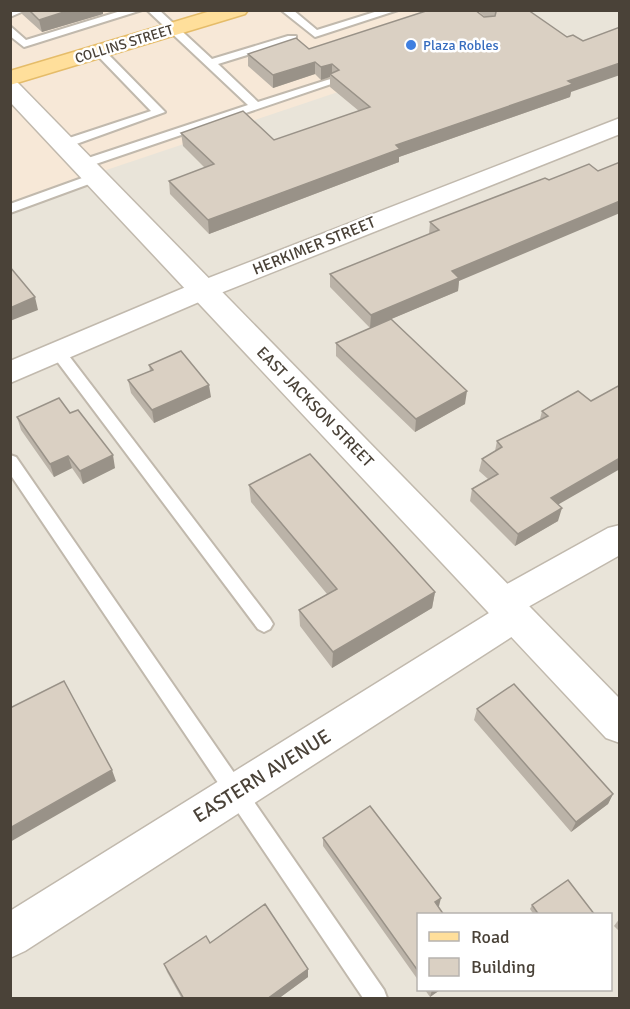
<svg xmlns="http://www.w3.org/2000/svg" width="630" height="1009" viewBox="0 0 630 1009" font-family="Signika,sans-serif">
<rect width="100%" height="100%" fill="#f5f2eb"/>
<path fill="#e9e4d9" fill-rule="evenodd" d="M499,11H619V998H11V202ZM418,914H610V990H418Z"/>
<path fill="#f7e8d7" d="M499,10L526,29L11,202V11Z"/>
<g fill="none" stroke-linecap="round" stroke-linejoin="round">
<g stroke="#c1b9ad" stroke-width="4">
<path id="service" d="M10,10H26L10,17Z
M124,10H142L24,47L10,36V26L26,40Z
M147,10H159L212,59L288,36H296V40L218,64L258,102L327,80L331,79L337,82L87,167H79V161L248,105Z
M281,10H293L317,30L381,10H398L315,37Z
M100,49L104,50L165,112L68,147H60V141L151,111L96,54L95,52Z
M96,173L100,174L102,177L100,180L10,213V204Z
M58,347L63,348L270,619L273,624L270,629L264,632L258,629L53,356L51,352L53,348Z
M10,455L16,457L384,990L387,998H363L10,474Z"/>
</g>
<g stroke="#c1b9ad" stroke-width="3">
<path id="minor" d="M620,118V134L213,296L10,383V361L193,284Z
M620,525V555L528,607L532,616L527,627L25,951L10,958V911L489,613L484,604L489,594L608,528Z"/>
</g>
<g stroke="#c1b9ad" stroke-width="3">
<path id="tertiary" d="M10,81L18,83L620,699V743L606,738L10,102Z"/>
</g>
<g stroke="#e5bc69" stroke-width="3">
<path id="primary" d="M214,10H248L245,14L10,85V71Z"/>
</g>
<use href="#service" fill="#fff" fill-rule="evenodd"/>
<use href="#minor" fill="#fff" fill-rule="evenodd"/>
<use href="#tertiary" fill="#fff" fill-rule="evenodd"/>
<use href="#primary" fill="#ffdf9b" fill-rule="evenodd"/>
</g>
<path fill="#bbb3a8" d="M22,10H103V14L42,32L22,14Z
M477,10H528L571,92L570,97L399,157V162L209,234L170,194L169,181L205,168L183,146L181,133L274,140L359,111L330,87V77L321,80L315,74L273,88L248,66V54L309,49L485,17Z
M545,178L459,281L458,291L391,319L465,404L415,432L336,356V343L370,328L330,287V274L429,234L430,222Z
M149,365L211,397L154,423L131,393L128,380L150,371Z
M578,391L558,505V521L515,546L470,501L472,489L488,479L479,471L482,459L495,451L497,441L540,419L542,411Z
M70,413L115,468L83,484L72,468L54,477L21,430L17,417Z
M249,485L435,592L432,608L332,668L300,626L299,610L327,594L251,502Z
M477,709L613,794L608,804L571,832L474,720Z
M323,838L418,915V980L323,846Z
M532,905L595,915H534L530,909Z
M620,918V932L614,926Z
M210,943L308,969V977L278,999H182L167,972L164,964Z
M425,990H440L430,997Z"/>
<path fill="#999288" d="M70,10H103V14L42,32L39,20Z
M315,62V74L273,88V75Z
M620,63V75L571,92L570,97L399,157V162L209,234L208,220L396,145L568,81Z
M332,64V76L330,74V77L321,80V67Z
M620,201V213L459,281L458,291L370,328L371,315L452,271Z
M35,297L38,310L10,321V308Z
M209,385L211,397L154,423L152,410Z
M467,391L465,404L415,432L416,419Z
M113,455L115,468L83,484L80,471Z
M68,456L72,468L54,477L50,464Z
M620,458V469L547,511L551,498Z
M562,508L558,521L515,546L518,534Z
M435,592L432,608L332,668L333,652Z
M112,770L116,781L10,842V828Z
M613,794L608,804L571,832L576,822Z
M441,898L439,906L433,910L435,902Z
M308,969V977L278,999H267Z
M432,990H440L430,997Z"/>
<path fill="#dad0c3" stroke="#999288" stroke-width="1.5" d="M29,10H70L39,20Z
M429,10H475L484,17L495,16L496,12L494,10H528L567,37L573,35L583,41L620,27V63L568,81L573,84L396,145L400,149L208,220L169,181L214,164L181,133L243,111L274,140L370,107L330,74L339,70L332,64L321,67L315,62L273,75L248,54L296,38L309,49Z
M620,162V201L452,271L459,278L371,315L330,274L439,230L430,222L545,178L549,180L589,164L598,171Z
M10,267L35,297L10,308Z
M391,319L467,391L416,419L336,343Z
M181,351L209,385L152,410L128,380L153,370L149,365Z
M620,385V458L551,498L562,508L518,534L472,489L498,474L482,459L502,447L497,441L548,416L542,411L578,391L591,401Z
M59,398L70,413L78,410L113,455L80,471L68,456L50,464L17,417Z
M310,454L435,592L333,652L299,610L337,589L249,485Z
M64,681L112,770L10,828V708Z
M514,684L613,794L576,822L477,709Z
M370,806L441,898L435,902L444,915H418V971L323,838Z
M568,880L595,915H539L532,905Z
M265,904L308,969L267,999H184L164,964L206,936L210,943Z"/>
<circle fill="#3f7fe0" stroke="#fff" stroke-width="2" cx="411" cy="45" r="6"/>
<g text-anchor="middle" dominant-baseline="central" stroke-width="5" stroke-linejoin="round" paint-order="stroke">
<g font-size="14" fill="#4a4238" stroke="#fff">
<text transform="translate(124 44) rotate(-17)">COLLINS STREET</text>
</g>
<g font-size="14" fill="#366cbe" stroke="#fff" text-anchor="start">
<text x="423" y="45">Plaza Robles</text>
</g>
<g font-size="16" fill="#4a4238" stroke="#fff">
<text transform="translate(314 246) rotate(-22)">HERKIMER STREET</text>
<text transform="translate(315 407) rotate(46)">EAST JACKSON STREET</text>
</g>
<g font-size="20" fill="#4a4238" stroke="#fff">
<text transform="translate(262 776) rotate(-32)">EASTERN AVENUE</text>
</g>
</g>
<rect width="630" height="1009" fill="none" stroke="#4a4238" stroke-width="24"/>
<rect x="417" y="913" width="195" height="78" fill="#ffffff" stroke="#b7b3af" stroke-width="1.5"/>
<rect x="429" y="932" width="30" height="9" fill="#ffdf9b" stroke="#b7b3af" stroke-width="1.5"/>
<text x="471" y="943" font-size="18" fill="#4a4238">Road</text>
<rect x="429" y="958" width="30" height="18" fill="#dad0c3" stroke="#b7b3af" stroke-width="1.5"/>
<text x="471" y="973" font-size="18" fill="#4a4238">Building</text>
</svg>
